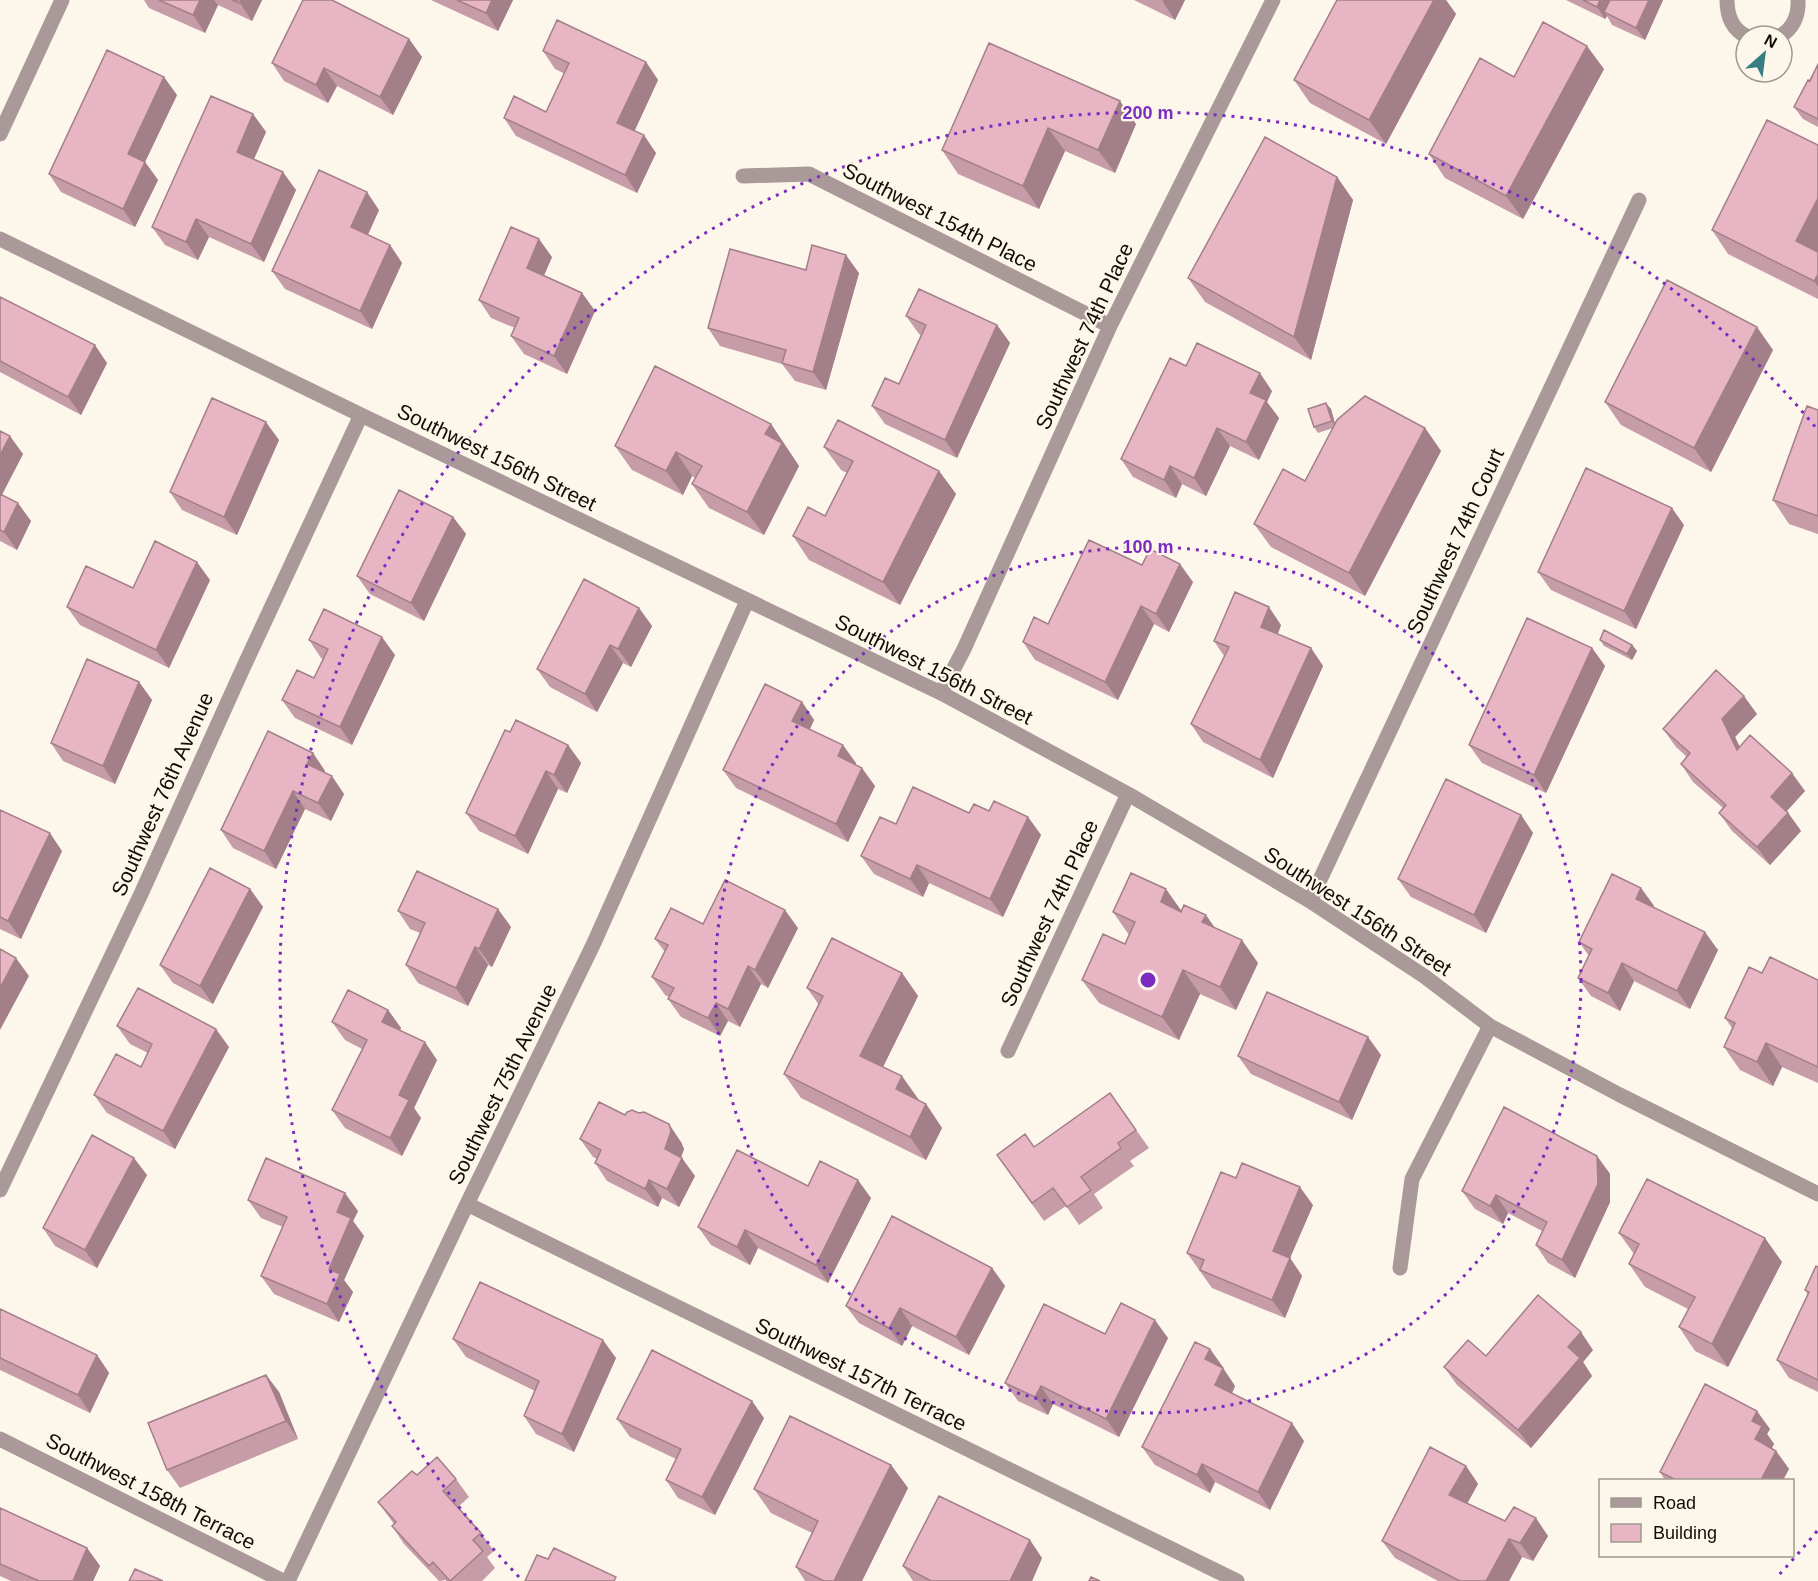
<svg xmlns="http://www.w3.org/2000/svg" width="1818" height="1581" viewBox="0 0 1818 1581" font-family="Helvetica,sans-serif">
<rect width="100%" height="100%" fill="#fdf7eb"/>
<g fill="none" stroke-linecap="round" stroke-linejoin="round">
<path stroke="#a99998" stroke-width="15" d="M1727,0C1727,15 1732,29 1746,36
M1780,36C1793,29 1799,15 1798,0
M743,176L809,174L1110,326
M0,239L361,415L941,693L1128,794L1310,901L1424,976L1490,1026L1620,1095L1818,1194
M941,693L964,649L1110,326L1273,0
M1310,901L1639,200
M1008,1051L1128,794
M0,1190L141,894L244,666L361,415
M467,1204L1237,1581
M1400,1268L1412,1179L1490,1026
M0,1439L283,1581
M288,1581L467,1204L593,945L747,601"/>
<path stroke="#a99998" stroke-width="15" d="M0,134L62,0"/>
</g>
<path fill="#c79ca9" d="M144,0H262L252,21L218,5L205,33L149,8Z
M431,0H513L498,31Z
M1134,0H1185L1175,20Z
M1337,0H1446L1456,14L1386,144L1310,103L1294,80Z
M1566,0H1663L1645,40L1612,25L1607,16L1605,19Z
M409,39L422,57L393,115L337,86L328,103L284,81L272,63Z
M989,43L1136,124L1115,173L1065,151L1039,209L958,174L942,150Z
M543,51L646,62L658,80L634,131L656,153L637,193L516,136L504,118L546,112L565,74L555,69Z
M1818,64V127L1803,119L1794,107Z
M1604,69L1523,219L1445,178L1429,154L1514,77Z
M177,95L145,162L158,180L135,227L61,192L49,174Z
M253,114L266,132L254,159L296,190L264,262L209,237L198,260L165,245L152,227Z
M1818,145V299L1728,254L1712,230Z
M1337,177L1353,200L1311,360L1205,302L1188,278Z
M379,210L368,235L390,245L402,263L372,329L285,289L272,271Z
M552,257L544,276L582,293L595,311L567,374L524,354L511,336L515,328L491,318L479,300Z
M806,270L859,273L826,390L795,381L782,364L720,346L708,328Z
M0,297L107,363L81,415L0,372Z
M906,316L997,325L1010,343L957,458L885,424L872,406L899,384L921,335L919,334Z
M1773,350L1711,472L1621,425L1605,402Z
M1186,366L1272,391L1267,402L1279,418L1259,460L1230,446L1206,496L1182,484L1176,498L1133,477L1121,459Z
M1331,409L1335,424L1425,428L1441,451L1365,596L1271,547L1254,524L1305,481L1333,428L1318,433L1314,427Z
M1818,410V534L1789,524L1773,500Z
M771,424L799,466L764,535L709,508L692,484L695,478L692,476L683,495L632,470L615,446Z
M0,431L23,454L2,495L31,521L17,550L0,541Z
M279,440L237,535L182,510L170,492Z
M824,447L939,471L956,494L900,605L809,560L793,536L825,516L847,473L841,470Z
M453,517L466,534L424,621L370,594L357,576Z
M1684,525L1636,629L1551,590L1538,572Z
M1142,565L1193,582L1169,632L1154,624L1118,700L1035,660L1023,642L1048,624Z
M210,580L169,668L80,625L67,607L133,588Z
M639,608L652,626L631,667L623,663L597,712L550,687L537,669Z
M1281,625L1278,634L1311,648L1323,666L1273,778L1203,742L1191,724L1224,656L1214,641Z
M309,640L395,655L352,745L295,718L282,700L314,678L323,659L321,658Z
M1600,640L1632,645L1637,651L1632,660L1604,646Z
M1592,648L1605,666L1546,793L1482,763L1469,745Z
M139,682L152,700L115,784L63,761L51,743Z
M802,702L814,720L810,729L856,763L855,764L875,786L848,842L736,788L723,770Z
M1757,714L1735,737L1740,747L1805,791L1787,811L1801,831L1770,865L1732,831L1719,813L1723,808L1693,782L1681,764L1687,757L1676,747L1663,729Z
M510,732L568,745L581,763L567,793L558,789L528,854L479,831L466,813Z
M313,753L325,771L324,773L344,794L331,821L305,809L276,869L233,848L221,830Z
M0,810L62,851L21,939L0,929Z
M989,811L1028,817L1041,835L1003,917L929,883L923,897L874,874L861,856L896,824Z
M1521,815L1533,833L1486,933L1411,897L1398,879Z
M1641,888L1654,906L1653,907L1718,950L1690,1009L1634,981L1620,1011L1591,996L1578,978L1589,956L1579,942Z
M250,889L263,907L213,1004L173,983L160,965Z
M398,911L511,927L492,967L488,965L468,1006L418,983L406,965L420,933L410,929Z
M1181,911L1214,927L1258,963L1236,1010L1200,994L1179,1040L1099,1003L1082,980L1125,944L1129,935L1113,912Z
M703,924L798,928L768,988L761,984L740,1027L728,1021L720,1036L681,1017L668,999L669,997L665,995L652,977L665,952L655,939Z
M902,973L918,996L883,1067L918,1101L926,1104L942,1128L926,1160L801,1098L784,1074L819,1005L807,988Z
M1762,973L1818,980V1083L1782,1067L1773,1086L1740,1070L1724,1047L1732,1028L1725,1018Z
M388,1010L401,1028L400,1030L437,1060L414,1108L421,1118L402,1156L345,1128L332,1110L362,1049L345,1040L332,1022Z
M117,1026L229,1047L175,1149L107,1113L94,1095L141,1067L148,1053L130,1044Z
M1381,1055L1352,1120L1251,1074L1238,1056Z
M1110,1093L1149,1148L1130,1161L1134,1166L1094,1194L1103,1208L1079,1225L1066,1206L1044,1221L997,1155L1034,1147Z
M580,1139L681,1142L684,1149L681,1158L695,1176L679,1207L662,1198L658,1207L607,1181L595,1163L597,1159L593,1157Z
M1597,1156L1610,1174V1202L1575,1278L1548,1263L1536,1245L1542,1231L1508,1213L1503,1224L1475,1209L1462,1191Z
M147,1175L97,1268L55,1246L43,1228Z
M1236,1178L1313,1205L1290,1258L1302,1276L1285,1318L1212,1288L1187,1253Z
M808,1186L871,1198L828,1283L758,1248L750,1265L711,1245L698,1227Z
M248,1200L358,1211L353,1221L364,1236L344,1280L353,1292L339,1322L274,1294L261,1276L283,1227L261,1218Z
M1619,1233L1782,1262L1728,1367L1695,1351L1679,1327L1688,1309L1645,1287L1629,1264L1634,1254Z
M1818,1267V1392L1789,1378L1777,1360L1808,1295L1805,1290Z
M992,1268L1005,1286L969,1355L912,1326L902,1346L859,1323L846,1306Z
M0,1309L97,1355L109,1373L90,1413L0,1370Z
M1105,1334L1168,1338L1119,1437L1053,1404L1048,1415L1018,1401L1005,1383Z
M453,1339L616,1358L574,1452L536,1434L524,1416L535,1391L466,1357Z
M1210,1349L1235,1386L1232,1394L1304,1441L1270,1510L1215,1482L1210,1493L1155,1465L1142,1447Z
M1593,1350L1583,1362L1592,1376L1531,1448L1457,1385L1444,1367L1486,1356Z
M266,1375L279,1392L298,1439L180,1488L167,1470Z
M764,1418L715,1515L678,1498L666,1480L676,1459L630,1437L617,1419Z
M1770,1429L1767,1434L1774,1444L1772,1448L1776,1451L1789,1469L1783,1480H1665L1660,1472Z
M891,1465L908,1488L862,1581H805L796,1567L812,1533L771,1513L754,1489Z
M1466,1466L1478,1484L1467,1503L1505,1521L1548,1536L1533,1561L1522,1557L1509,1581H1438L1395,1558L1382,1541Z
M456,1479L469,1497L458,1507L481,1533L494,1551L487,1557L495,1568L482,1581H446V1580L439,1581L404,1544L392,1526L394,1524L378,1502Z
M0,1508L87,1548L100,1566L93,1581H11L0,1576Z
M1042,1558L1032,1581H913L903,1566Z"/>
<path fill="#a27f89" d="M200,0H214L218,5L205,33L193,15Z
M241,0H262L252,21L240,3Z
M492,0H513L498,31L486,13Z
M1163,0H1185L1175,20L1163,2Z
M1434,0H1446L1456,14L1386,144L1369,120Z
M1600,0H1615L1604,12L1607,16L1605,19L1597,7Z
M1649,0H1663L1645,40L1636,28Z
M409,39L422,57L393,115L380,97Z
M1587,46L1604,69L1523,219L1506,196Z
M646,62L658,80L630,141L617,123Z
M324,68L337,86L328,103L316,85Z
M164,77L177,95L145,162L158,180L135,227L123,209L128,154Z
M1120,101L1136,124L1115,173L1098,150Z
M253,114L266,132L249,170L237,152Z
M1048,128L1065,151L1039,209L1023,186Z
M644,135L656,153L637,193L625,175Z
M283,172L296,190L264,262L251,244Z
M1337,177L1353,200L1311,360L1294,337Z
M367,192L379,210L363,245L351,227Z
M1818,198V255L1796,241Z
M196,219L209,237L198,260L186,242Z
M539,239L552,257L539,286L527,268Z
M390,245L402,263L372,329L360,311Z
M846,255L859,273L826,390L813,372Z
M1818,274V287L1814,281Z
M582,293L595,311L567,374L554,356Z
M997,325L1010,343L957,458L945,440Z
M1757,327L1773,350L1711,472L1694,448Z
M95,345L107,363L81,415L68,397Z
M1260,373L1272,391L1267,402L1279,418L1259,460L1246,442L1250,393Z
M1326,403L1331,409L1336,427L1332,421Z
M266,422L279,440L237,535L224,517Z
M771,424L799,466L764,535L747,512L765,434Z
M1217,428L1230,446L1206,496L1194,478Z
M1425,428L1441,451L1365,596L1349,573Z
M10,436L23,454L0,498V455Z
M676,452L692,476L683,495L666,471Z
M1170,466L1182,484L1176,498L1164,480Z
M939,471L956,494L900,605L883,582Z
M18,503L31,521L17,550L4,532Z
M1672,508L1684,525L1636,629L1624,611Z
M453,517L466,534L424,621L411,603Z
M197,562L210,580L169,668L156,650Z
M1180,564L1193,582L1169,632L1156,614Z
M1141,606L1154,624L1118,700L1105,682Z
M1269,607L1281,625L1273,645L1261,627Z
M639,608L652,626L631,667L618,649Z
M382,637L395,655L352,745L340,727Z
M610,645L623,663L597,712L585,694Z
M1632,645L1637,651L1632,660L1627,654Z
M1311,648L1323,666L1273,778L1260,760Z
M1592,648L1605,666L1546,793L1534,775Z
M139,682L152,700L115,784L103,766Z
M1744,696L1757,714L1735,737L1750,768L1737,750L1722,719Z
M802,702L814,720L805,739L792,721Z
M568,745L581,763L567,793L554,775Z
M843,745L856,763L851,774L838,756Z
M313,753L325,771L320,782L307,764Z
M862,768L875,786L848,842L836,824Z
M546,771L558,789L528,854L515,836Z
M1792,773L1805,791L1783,815L1771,797Z
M332,776L344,794L331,821L318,803Z
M293,791L305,809L276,869L264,851Z
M1788,813L1801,831L1770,865L1757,847Z
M1521,815L1533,833L1486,933L1474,915Z
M1028,817L1041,835L1003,917L990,899Z
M50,833L62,851L21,939L8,921Z
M917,865L929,883L923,897L910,879Z
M1641,888L1654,906L1649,917L1636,899Z
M250,889L263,907L213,1004L200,986Z
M1166,889L1183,913L1161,902Z
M498,909L511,927L492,967L479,949Z
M785,910L798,928L768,988L755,970Z
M1206,915L1222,938L1202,922Z
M1705,932L1718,950L1690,1009L1677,991Z
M1242,940L1258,963L1236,1010L1220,987Z
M475,947L488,965L468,1006L456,988Z
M16,958L29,976L0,1030V988Z
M1622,963L1634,981L1620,1011L1608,993Z
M748,966L761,984L740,1027L728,1009Z
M1183,970L1200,994L1179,1040L1162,1017Z
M902,973L918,996L877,1079L860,1056Z
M716,1003L728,1021L720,1036L708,1018Z
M388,1010L401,1028L395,1040L382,1022Z
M216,1029L229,1047L175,1149L163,1131Z
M1368,1037L1381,1055L1352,1120L1339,1102Z
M425,1042L437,1060L414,1108L421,1118L402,1156L390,1138L399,1095Z
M1766,1043L1782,1067L1773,1086L1757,1062Z
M902,1076L919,1100L912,1113L896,1089Z
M926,1104L942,1128L926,1160L910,1137Z
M669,1124L681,1142L684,1149L677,1167L665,1149Z
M1597,1156L1610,1174V1202L1575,1278L1562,1260Z
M134,1158L147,1175L97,1268L85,1250Z
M682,1158L695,1176L679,1207L667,1189Z
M649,1180L662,1198L658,1207L645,1189Z
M858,1180L871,1198L828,1283L816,1265Z
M1300,1187L1313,1205L1290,1258L1302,1276L1285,1318L1272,1300L1273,1251Z
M345,1193L358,1211L353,1221L364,1236L344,1280L353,1292L339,1322L327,1304L329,1269L337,1212Z
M1496,1195L1508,1213L1503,1224L1490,1206Z
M745,1230L758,1248L750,1265L737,1247Z
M1765,1238L1782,1262L1728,1367L1712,1344Z
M992,1268L1005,1286L969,1355L956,1337Z
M900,1308L912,1326L902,1346L889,1328Z
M1155,1320L1168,1338L1119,1437L1106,1419Z
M1581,1332L1593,1350L1583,1362L1592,1376L1531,1448L1518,1430L1568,1347Z
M603,1340L616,1358L574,1452L562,1434Z
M1210,1349L1223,1367L1217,1377L1205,1359Z
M97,1355L109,1373L90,1413L78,1395Z
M1223,1368L1235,1386L1227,1403L1215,1385Z
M266,1375L279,1392L298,1439L286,1421Z
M1041,1386L1053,1404L1048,1415L1035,1397Z
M752,1401L764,1418L715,1515L702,1497Z
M1757,1411L1770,1429L1767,1434L1774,1444L1767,1457L1755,1439L1752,1421Z
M1292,1423L1304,1441L1270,1510L1258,1492Z
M1776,1451L1789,1469L1783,1480H1761Z
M1202,1464L1215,1482L1210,1493L1197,1475Z
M891,1465L908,1488L862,1581H834Z
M1466,1466L1478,1484L1462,1513L1449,1495Z
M1536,1518L1548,1536L1533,1561L1520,1543Z
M1509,1539L1522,1557L1509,1581H1486Z
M1030,1540L1042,1558L1032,1581H1010Z
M87,1548L100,1566L93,1581H73Z"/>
<path fill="#e7b5c4" stroke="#a27f89" stroke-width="1.5" d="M159,0H200L193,15Z
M232,0H241L240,3Z
M303,0H332L409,39L380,97L324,68L316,85L272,63Z
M457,0H492L486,13Z
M1337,0H1434L1369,120L1294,80Z
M1583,0H1600L1597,7Z
M1610,0H1649L1636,28L1604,12Z
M557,20L646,62L617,123L644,135L625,175L504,118L514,96L546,112L569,63L543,51Z
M1543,22L1587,46L1506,196L1429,154L1480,58L1514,77Z
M989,43L1120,101L1098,150L1048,128L1023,186L942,150Z
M107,50L164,77L128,154L145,162L123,209L49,174Z
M1818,64V119L1794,107L1808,80L1810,81Z
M211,96L253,114L237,152L283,172L251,244L196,219L186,242L152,227Z
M1767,120L1818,145V198L1796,241L1818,252V274L1814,281L1712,230Z
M1265,137L1337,177L1294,337L1188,278Z
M319,170L367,192L351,227L390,245L360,311L272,271Z
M511,227L539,239L527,268L582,293L554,356L511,336L519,318L479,300Z
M812,245L846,255L813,372L782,363L786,350L708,328L730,249L806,270Z
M1667,280L1757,327L1694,448L1605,402Z
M919,289L997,325L945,440L872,406L885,378L899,384L926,325L906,316Z
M0,297L95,345L68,397L0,361Z
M1197,343L1260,373L1250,393L1266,400L1246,442L1217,428L1194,478L1170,466L1164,480L1121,459L1170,358L1186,366Z
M655,366L771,424L765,434L782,443L747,512L692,484L702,466L676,452L666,471L615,446Z
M1365,396L1425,428L1349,573L1254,524L1283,469L1305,481L1337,420Z
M212,398L266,422L224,517L170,492Z
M1326,403L1332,421L1314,427L1308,409Z
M1807,406L1818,410V516L1773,500Z
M838,420L939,471L883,582L793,536L808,507L825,516L853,461L824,447Z
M0,431L10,436L0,455Z
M1586,468L1672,508L1624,611L1538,572Z
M399,490L453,517L411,603L357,576Z
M0,494L18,503L4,532L0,530Z
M1089,540L1142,565L1150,549L1180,564L1156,614L1141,606L1105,682L1023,642L1034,617L1048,624Z
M155,541L197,562L156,650L67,607L86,566L133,588Z
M584,579L639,608L618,649L610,645L585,694L537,669Z
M1235,592L1269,607L1261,627L1311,648L1260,760L1191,724L1229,647L1214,641Z
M324,609L382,637L340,727L282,700L297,670L314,678L328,649L309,640Z
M1527,618L1592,648L1534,775L1469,745Z
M1604,630L1632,645L1627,654L1600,640Z
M87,659L139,682L103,766L51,743Z
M1716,670L1744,696L1722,719L1737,750L1750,735L1792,773L1771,797L1788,813L1757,847L1719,813L1726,805L1681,764L1690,753L1663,729Z
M765,684L802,702L792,721L843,745L838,756L862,768L836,824L723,770Z
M516,720L568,745L554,775L546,771L515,836L466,813L505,730L510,732Z
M268,731L313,753L307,764L332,776L318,803L293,791L264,851L221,830Z
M1446,779L1521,815L1474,915L1398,879Z
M913,787L969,813L974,804L989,811L994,801L1028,817L990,899L917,865L910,879L861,856L880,817L896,824Z
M0,810L50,833L8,921L0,917Z
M210,868L250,889L200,986L160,965Z
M417,871L498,909L479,949L475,947L456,988L406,965L425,923L398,911Z
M1131,873L1166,889L1161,902L1181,912L1184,905L1206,915L1202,922L1242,940L1220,987L1183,970L1162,1017L1082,980L1103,934L1125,944L1135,922L1113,912Z
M1612,874L1641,888L1636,899L1705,932L1677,991L1622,963L1608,993L1578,978L1592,949L1579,942Z
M725,880L785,910L755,970L748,966L728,1009L716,1003L708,1018L668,999L674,988L652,977L668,945L655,939L671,908L703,924Z
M832,938L902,973L860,1056L902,1076L896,1089L926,1104L910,1137L784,1074L823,996L807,988Z
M0,949L16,958L0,988Z
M1770,957L1818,980V1067L1766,1043L1757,1062L1724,1047L1735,1023L1725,1018L1749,967L1762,973Z
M138,988L216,1029L163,1131L94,1095L116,1054L141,1067L152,1044L117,1026Z
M348,990L388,1010L382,1022L425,1042L399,1095L409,1100L390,1138L332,1110L367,1040L332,1022Z
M1267,992L1368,1037L1339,1102L1238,1056Z
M1110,1093L1136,1130L1118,1143L1121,1148L1081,1177L1091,1190L1067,1207L1053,1188L1032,1203L997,1155L1025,1134L1034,1147Z
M599,1102L625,1115L627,1112L632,1110L639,1113L644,1112L669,1124L671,1131L665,1149L682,1158L667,1189L649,1180L645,1189L595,1163L601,1150L580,1139Z
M1504,1107L1597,1156L1598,1184L1562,1260L1536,1245L1547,1222L1496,1195L1490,1206L1462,1191Z
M92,1135L134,1158L85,1250L43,1228Z
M737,1150L808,1186L820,1161L858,1180L816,1265L745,1230L737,1247L698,1227Z
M266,1158L345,1193L337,1212L351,1218L329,1269L340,1274L327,1304L261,1276L287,1217L248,1200Z
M1242,1163L1300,1187L1273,1251L1290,1258L1272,1300L1200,1270L1204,1260L1187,1253L1221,1172L1236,1178Z
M1647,1179L1765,1238L1712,1344L1679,1327L1695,1297L1629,1264L1639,1244L1619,1233Z
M892,1216L992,1268L956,1337L900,1308L889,1328L846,1306Z
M1816,1266L1818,1267V1380L1777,1360L1809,1292L1805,1290Z
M480,1282L603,1340L562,1434L524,1416L539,1381L453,1339Z
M1538,1295L1581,1332L1568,1347L1580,1358L1518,1430L1444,1367L1468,1340L1486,1356Z
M1121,1303L1155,1320L1106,1419L1041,1386L1035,1397L1005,1383L1044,1304L1105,1334Z
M0,1309L97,1355L78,1395L0,1358Z
M1195,1342L1210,1349L1205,1359L1223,1368L1215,1385L1292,1423L1258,1492L1202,1464L1197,1475L1142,1447Z
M652,1350L752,1401L702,1497L666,1480L681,1449L617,1419Z
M266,1375L286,1421L167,1470L148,1423Z
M1705,1384L1757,1411L1752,1421L1762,1426L1755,1439L1776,1451L1761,1480H1676L1660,1472Z
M790,1416L891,1465L834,1581H824L796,1567L818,1521L754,1489Z
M1430,1447L1466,1466L1449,1495L1505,1521L1514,1507L1536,1518L1520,1543L1509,1539L1486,1581H1460L1382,1541Z
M437,1457L456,1479L443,1491L481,1533L473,1540L483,1551L450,1581L433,1562L429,1566L392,1526L396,1522L378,1502L412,1471L417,1475Z
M939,1496L1030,1540L1010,1581H931L903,1566Z
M0,1508L87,1548L73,1581H39L0,1564Z
M554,1548L616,1577L614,1581H525L537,1555L548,1559Z
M135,1569L163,1581H129Z
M1091,1577L1100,1581H1089Z"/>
<g fill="none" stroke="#7b2cbf" stroke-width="3" stroke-dasharray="3 6">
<circle cx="1148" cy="980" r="433"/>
<path d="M1817 1531A867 867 0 0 1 1777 1577M519 1577A867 867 0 1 1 1817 429"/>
</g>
<g text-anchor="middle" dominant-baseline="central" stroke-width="4.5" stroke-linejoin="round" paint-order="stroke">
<g font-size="21" fill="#120d04" stroke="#fdf7eb">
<text transform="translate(940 217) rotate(27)">Southwest 154th Place</text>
<text transform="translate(1084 336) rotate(-65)">Southwest 74th Place</text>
<text transform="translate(497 457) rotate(26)">Southwest 156th Street</text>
<text transform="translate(1455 541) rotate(-65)">Southwest 74th Court</text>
<text transform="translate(934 669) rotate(27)">Southwest 156th Street</text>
<text transform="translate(162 794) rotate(-66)">Southwest 76th Avenue</text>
<text transform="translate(1358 911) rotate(33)">Southwest 156th Street</text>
<text transform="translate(1049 913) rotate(-65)">Southwest 74th Place</text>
<text transform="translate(502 1084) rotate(-64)">Southwest 75th Avenue</text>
<text transform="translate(861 1374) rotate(26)">Southwest 157th Terrace</text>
<text transform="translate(151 1491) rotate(27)">Southwest 158th Terrace</text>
</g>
</g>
<circle cx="1148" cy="980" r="9" fill="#7b2cbf" stroke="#fdf7eb" stroke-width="3"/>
<g font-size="18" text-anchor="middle" font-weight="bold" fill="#7b2cbf" stroke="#fdf7eb" stroke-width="4.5" stroke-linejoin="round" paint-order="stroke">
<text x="1148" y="119">200 m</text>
<text x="1148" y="553">100 m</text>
</g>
<rect x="1599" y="1479" width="195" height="78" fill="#fdf7eb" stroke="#9f998f" stroke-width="1.5"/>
<rect x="1611" y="1498" width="30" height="9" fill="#a99998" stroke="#9f998f" stroke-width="1.5"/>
<text x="1653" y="1509" font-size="18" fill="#120d04">Road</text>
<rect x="1611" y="1524" width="30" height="18" fill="#e7b5c4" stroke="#9f998f" stroke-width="1.5"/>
<text x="1653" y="1539" font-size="18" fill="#120d04">Building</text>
<g transform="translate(1764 54) rotate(28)"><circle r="28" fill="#fdf7eb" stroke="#9f998f" stroke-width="1.5"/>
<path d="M0-4.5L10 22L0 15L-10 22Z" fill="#367e84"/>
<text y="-9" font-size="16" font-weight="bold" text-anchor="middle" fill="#120d04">N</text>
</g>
</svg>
